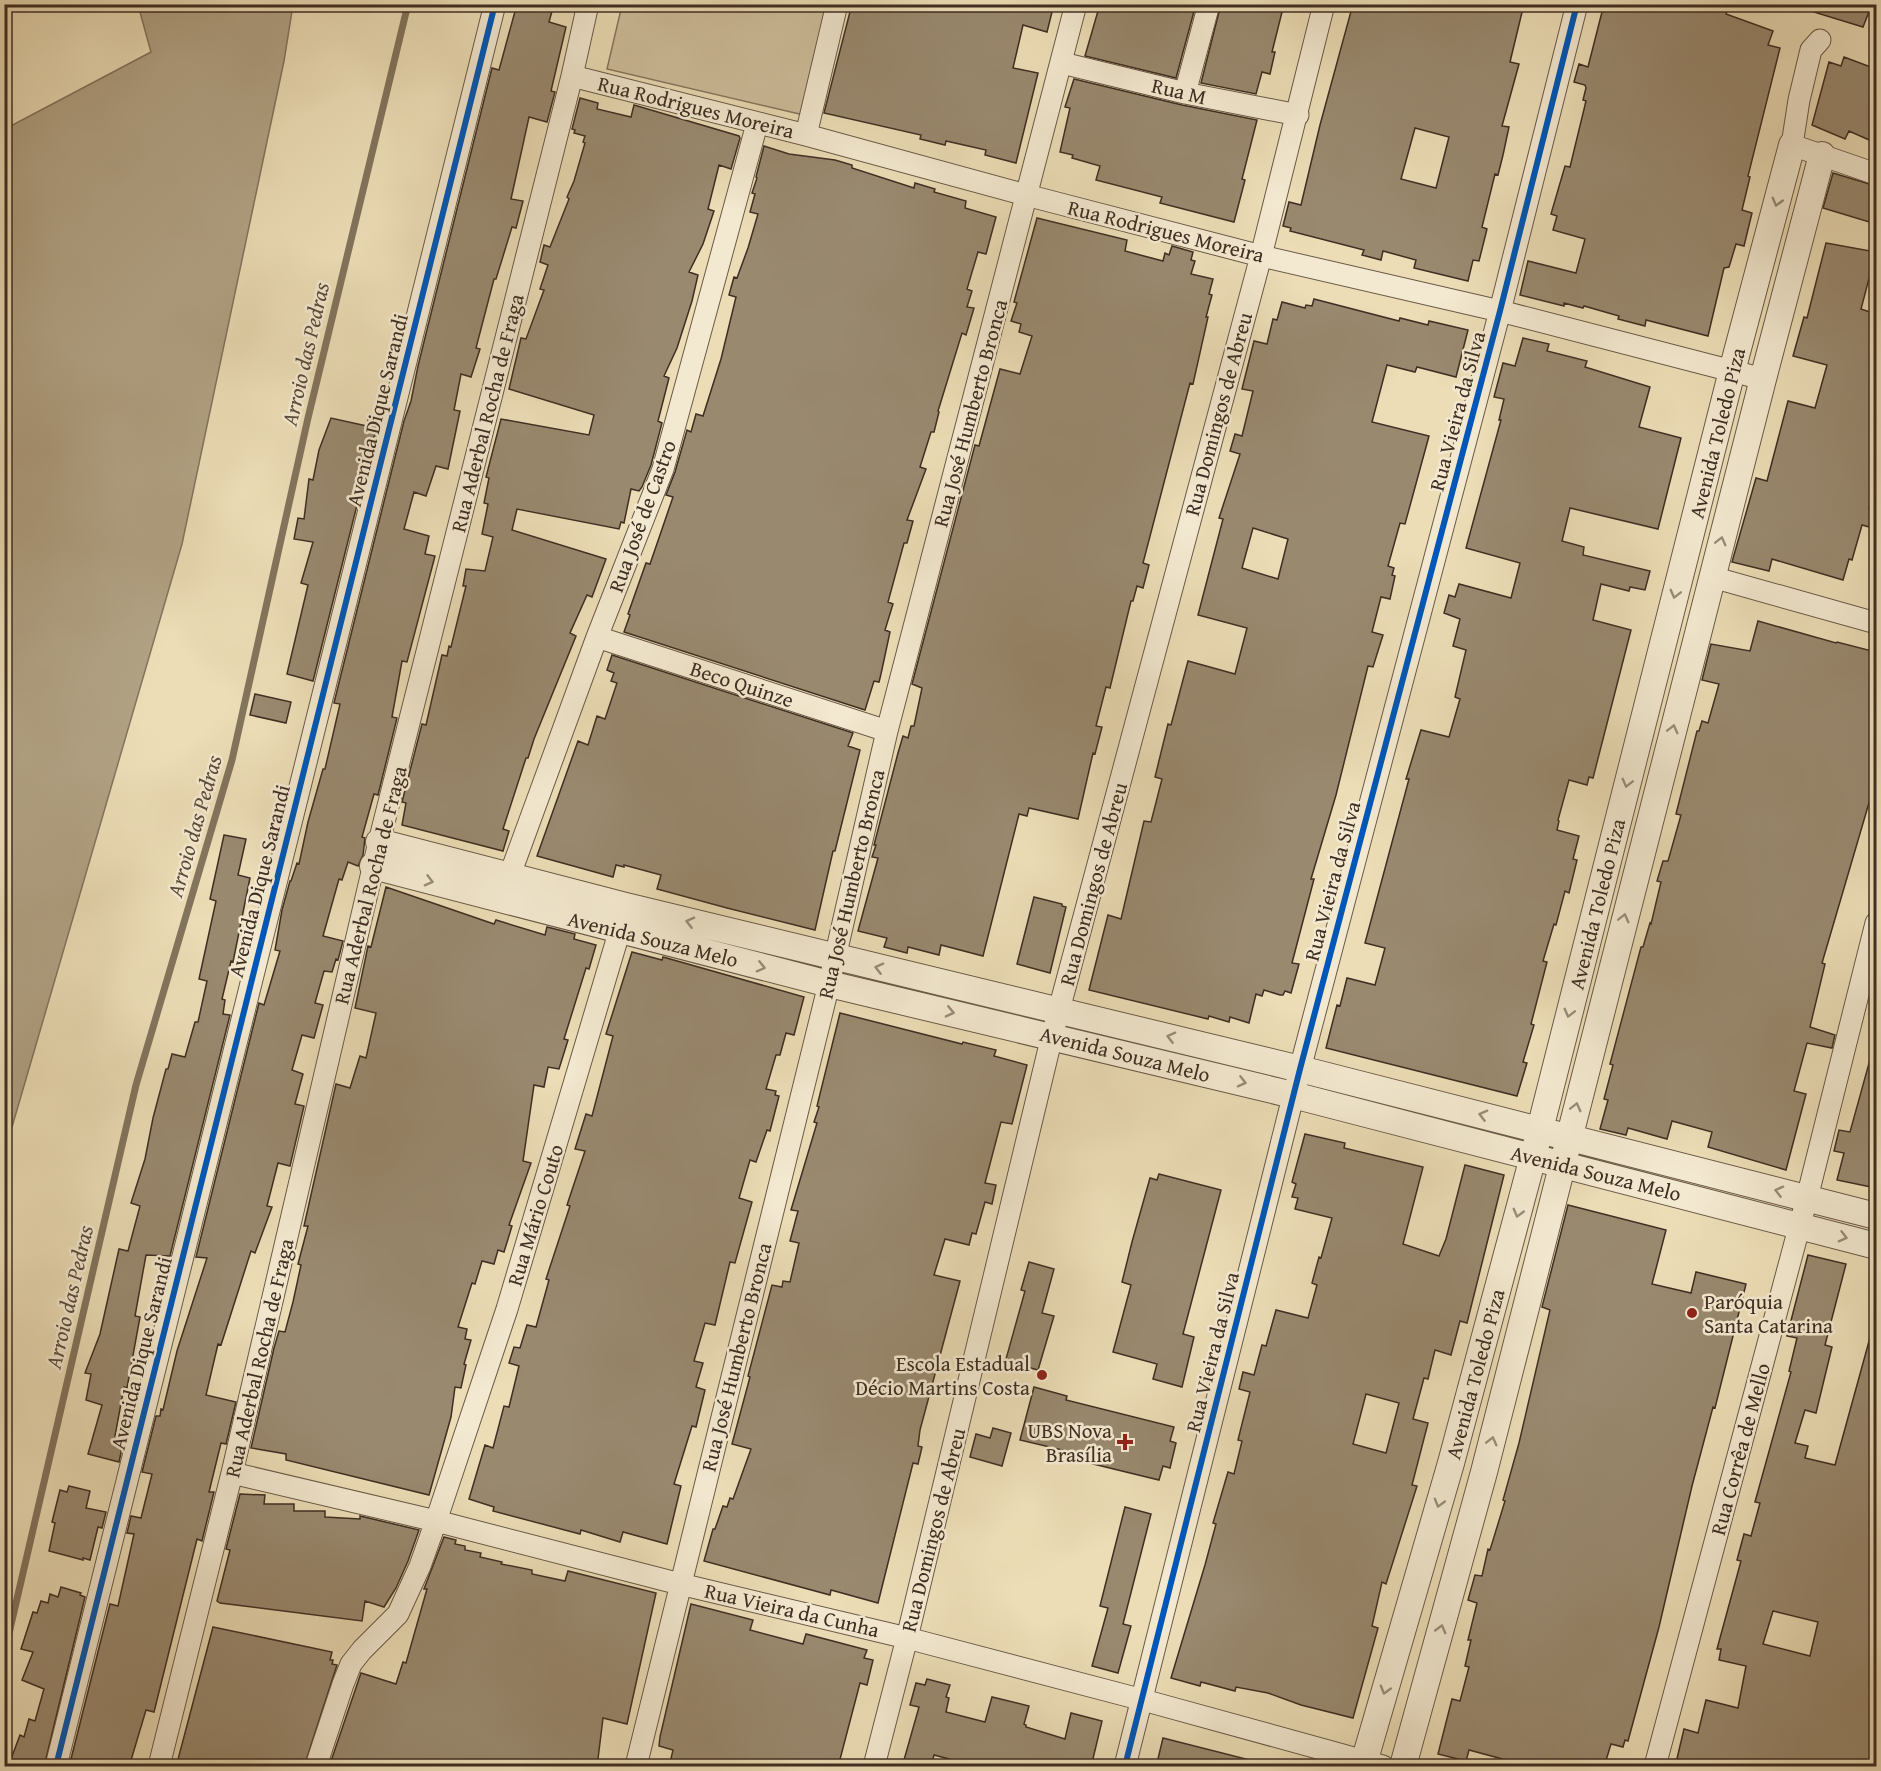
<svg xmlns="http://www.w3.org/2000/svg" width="1881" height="1771" viewBox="0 0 1881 1771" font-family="'Gentium Book Plus',serif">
<rect width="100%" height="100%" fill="#ecddb6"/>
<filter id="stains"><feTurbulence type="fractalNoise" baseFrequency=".00333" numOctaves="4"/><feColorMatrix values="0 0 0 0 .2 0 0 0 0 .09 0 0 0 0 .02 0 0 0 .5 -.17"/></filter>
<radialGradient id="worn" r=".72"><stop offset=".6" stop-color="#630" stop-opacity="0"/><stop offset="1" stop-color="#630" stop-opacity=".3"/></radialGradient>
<path fill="#cfbf9d" stroke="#877660" stroke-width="1.5" d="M622,5H830L804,115L607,69Z"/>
<path fill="#b1a284" stroke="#83745d" stroke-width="1.5" d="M138,5H293L284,61L182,544L5,1151V129L151,52Z"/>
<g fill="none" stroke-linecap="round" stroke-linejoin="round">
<path stroke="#83745d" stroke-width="7" d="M4,1655L136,1085L232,760L308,418L408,4"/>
</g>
<path fill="#99896f" stroke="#3f2e23" stroke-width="1.5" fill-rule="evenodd" d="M517,4H554L549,22L566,27L551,91L555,92L547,122L529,117L511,199L523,201L516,228L512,227L496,279H494L476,348L480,349L471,377L461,374L454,410L460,411L448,469L436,466L426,496L414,492L404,529L429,536L425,554L435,556L407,662L402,661L392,717L397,718L378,795L374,794L362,837L365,838L363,855L358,866L348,862L342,880L339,879L323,936L343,941L338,960L336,959L332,972L324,971L315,1003L323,1005L314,1038L302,1035L292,1070L303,1074L295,1104L304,1106L290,1166L278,1163L267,1206L272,1207L255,1253L251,1251L221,1345L218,1344L206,1395L236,1402L226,1444L221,1443L209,1492H214L202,1541L197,1539L154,1712L146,1710L129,1767H69L110,1604L118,1606L134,1534L127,1533L131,1516L141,1518L152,1474L142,1472L156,1416H160L161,1409L163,1410L177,1351L207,1258L196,1257L259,1003L264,1005L280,951L275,950L282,910L290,881H291L297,863L299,864L308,822L323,769H325L340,704L334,703L404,421L411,401L418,366L492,68L499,70Z
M852,4H1054L1047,32L1023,25L1013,68L1038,73L1016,163L985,155L986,150L946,141L945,145L920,139L921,135L824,113Z
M1100,4H1196L1176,78L1085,56Z
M1221,4H1284L1272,52H1275L1270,74L1262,72L1256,94L1201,83Z
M1353,4H1524L1510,62L1519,64L1502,126L1509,127L1503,155L1498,175L1495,174L1482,227L1487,229L1479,261L1473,260L1468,281L1414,268L1416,260L1383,251L1381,260L1362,255L1364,250L1290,231L1291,228L1283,226L1289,202L1301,205L1320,125ZM1415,128L1449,137L1436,188L1401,179Z
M1604,4H1729L1726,14L1773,31L1768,45L1780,48L1748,176L1750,177L1742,210L1752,213L1744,246L1736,244L1729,267L1724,268L1708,336L1646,320L1645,326L1618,319L1619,316L1584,306L1583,308L1564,303V306L1520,295L1528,261L1576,273L1585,239L1553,230L1557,216L1551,214L1565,166L1570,167L1586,101L1583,100L1586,88L1585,85L1574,82L1579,64L1588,67Z
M1804,4H1872L1863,27L1804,9Z
M1844,57L1876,69V143L1849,131L1845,139L1812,125L1829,62L1841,66Z
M1074,79L1182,105L1257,120L1242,179L1245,180L1234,222L1160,203L1162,197L1096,180L1100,166L1072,158L1073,155L1060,152L1070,108L1065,107Z
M580,98L598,103L597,109L631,117L634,105L739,136L740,138L731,169L719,165L708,209L714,211L703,244L689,272L698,275L692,301L677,348L664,376L669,378L658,421L662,423L651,465L642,487L639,491L631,489L624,523L621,522L619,529L517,509L512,530L606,559L592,597L587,595L570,633L576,636L534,739L528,758H526L503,829L509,831L503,851L402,825L406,803L402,802L422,724L426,725L442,655L447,656L449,646L451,647L466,586H463L466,569L485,571L493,537L482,534L488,504L484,503L489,478L486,477L501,419L589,435L594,415L509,389L521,338L526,339L544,290L540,289L548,265L540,262L544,245L550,247L569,199L567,197L574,181L585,143L583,142L585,136L574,133L575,130L572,129Z
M764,146L789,154L835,160L852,165V168L914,188L915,183L935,189L934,192L966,201L965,208L996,217L986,254L978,252L967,289L972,291L967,307L974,308L966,335L962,333L938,411L939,412L934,432H931L920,467L926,469L907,520L913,521L907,543H904L888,602L893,604L885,630L890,632L881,674L879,682L874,681L865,710L624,632L630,615L628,614L646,563L650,564L673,497L666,495L675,472L687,430L691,432L696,414L703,416L721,359L736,297L729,295L734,277L737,278L748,248L758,214L750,212L755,194L752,193L757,178L756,177Z
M1833,173L1876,186V224L1823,208Z
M1037,218L1127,240L1125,251L1163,261L1165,253L1169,255L1172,246L1193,252L1191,260L1195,261L1191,274L1213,279L1209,294L1212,295L1206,317H1208L1193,384L1190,383L1143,563L1149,565L1143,588L1137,586L1133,601H1131L1110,688L1106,687L1096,726L1102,727L1095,754L1093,753L1078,819L1029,808L1027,816L1019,814L983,956L941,945L939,955L908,947L907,953L884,947L887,938L858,931L878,858L872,857L876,845H874L898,753L903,736L908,738L911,726H914L922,688L912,684L975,445L979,446L1000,369L1020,374L1032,336L1019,332L1021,324L1011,321L1017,303L1014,302Z
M1826,243L1876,252L1861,309L1876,314V479L1869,508L1876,510V529L1862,525L1852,560L1849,559L1843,580L1772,559L1769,571L1732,562L1756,478L1767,481L1788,401L1815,408L1827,365L1793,356L1804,317L1807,318Z
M1314,299L1399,321L1400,318L1428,325L1429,321L1468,330L1456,377L1417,367L1415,372L1387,365L1372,422L1429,436L1405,524L1400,523L1388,566L1394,568L1392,575L1395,576L1390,599L1381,597L1372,632L1383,635L1373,667L1368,666L1336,795L1311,879H1314L1292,963L1299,964L1291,993L1285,991L1283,995H1280L1264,990L1262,996L1256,994L1249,1023L1230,1017L1229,1022L1209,1016L1208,1019L1089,990L1108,915L1121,919L1144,821L1151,822L1162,779L1155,777L1168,724L1171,725L1188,661L1235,674L1247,628L1198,615L1223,519L1219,518L1240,454L1230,451L1235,434L1242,436L1253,391L1242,389L1254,341L1267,344L1273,319L1277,320L1282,302L1305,308L1306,305L1312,306ZM1253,528L1288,539L1278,579L1242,568Z
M1523,338L1549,344L1547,351L1587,361L1585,367L1650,387L1639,427L1681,438L1658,529L1570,508L1562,541L1584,547L1583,555L1650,571L1645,590L1630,587L1629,591L1601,584L1593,620L1631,630L1593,778L1589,777L1587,785L1569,780L1558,820L1559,821L1557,830L1579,836L1573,859L1577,860L1569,893L1565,891L1556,925L1554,924L1543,961L1547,962L1531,1024L1534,1025L1523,1062L1527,1063L1517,1096L1326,1048L1337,1005L1340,1006L1347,978L1375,985L1385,948L1365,943L1409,779H1406L1421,730L1449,737L1460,699L1455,697L1466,650L1453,646L1460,619L1444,613L1449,595L1455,597L1459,584L1511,598L1520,563L1466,548L1501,420H1499L1504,399L1494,397L1503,363L1515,366Z
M369,415L379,417L313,681L287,674L308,585L301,583L313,542L294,539L298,518L304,519L309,479L313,480L319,450L331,418L367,426Z
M1758,621L1836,643L1837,642L1876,652V768L1871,796L1822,963L1825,964L1810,1027L1835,1035L1832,1048L1807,1043L1794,1091L1806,1094L1786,1170L1708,1147L1712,1132L1672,1121L1667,1139L1628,1128L1626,1135L1600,1129L1608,1100L1604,1099L1613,1065L1610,1064L1641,947H1643L1650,923L1651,924L1661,882L1657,881L1663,861H1668L1681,815L1676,814L1697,731H1699L1702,721L1708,723L1719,684L1702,680L1711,644L1750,651Z
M612,655L853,733L848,746L860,750L835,851H833L815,930L727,908L657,889L661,875L624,865V867L616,865L613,877L537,856L578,741L588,745L597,716L605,719L617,683L611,681L614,673L607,670Z
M255,694L291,702L286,723L250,715Z
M224,835L246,839L238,875L250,878L233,962L231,961L222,999L225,1000L223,1014L230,1015L170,1256L146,1255L135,1316L140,1317L127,1388L124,1387L115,1436L124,1438L119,1462L88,1454L102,1405L86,1400L91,1374L85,1373L100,1334L119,1249L128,1251L140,1206L131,1203L145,1159L153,1118L166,1069H168L172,1054L185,1057L195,1022H198L207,981L199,979L216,901L210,899Z
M386,887L494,924L496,920L545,935L547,927L575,934L574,939L596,945L589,969L586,968L564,1039L568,1040L559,1069L548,1067L544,1087L534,1085L523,1161L531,1163L509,1225L512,1226L504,1252L498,1250L494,1264L482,1261L475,1284L472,1283L458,1327L467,1329L465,1339L471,1340L464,1364L466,1365L461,1388L455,1387L451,1417L429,1495L286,1460V1454L251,1448L274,1348L279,1331L285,1332L293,1302L301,1265L298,1264L308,1226H304L336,1084L350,1088L360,1056L366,1058L376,1013L355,1008L368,946L371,947Z
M1034,897L1062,904V906L1066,907L1050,973L1017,964Z
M632,952L662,960L663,957L804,997L794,1035L786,1033L780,1055H776L766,1089L776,1091L775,1095L779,1096L770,1131L767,1130L756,1162L750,1160L739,1198L752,1202L735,1263L730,1262L715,1325L705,1323L694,1361L703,1363L696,1387L705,1390L696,1427L692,1426L674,1484L681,1486L667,1544L623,1532L620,1542L581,1530L580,1534L493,1511L494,1507L469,1499L485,1445L493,1448L504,1406L509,1407L519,1366L509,1363L514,1347L520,1348L527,1325L536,1327L549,1280L546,1279L570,1206L567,1205L585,1151L575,1149L586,1114L592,1116L613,1036L606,1034Z
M840,1013L962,1044L963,1042L996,1050L994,1056L1027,1065L1012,1124L1001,1122L985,1183L996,1185L992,1204L985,1202L976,1234L972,1233L969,1245L945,1239L934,1275L960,1281L920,1430L918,1446L922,1447L918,1464L913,1463L878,1603L831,1590L830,1595L704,1561L713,1529H715L723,1506L727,1507L730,1498L733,1499L751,1449L732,1444L750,1377L748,1376L772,1285L782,1287L783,1281L790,1282L799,1243L790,1241L798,1211L791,1210L817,1123L814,1122L819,1107L817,1106Z
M1871,1056L1876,1057V1188L1837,1180L1844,1153L1834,1151L1839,1130L1850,1132Z
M1305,1134L1345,1143L1344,1148L1423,1167L1403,1244L1439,1256L1446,1239L1465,1165L1504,1175L1467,1323L1460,1321L1451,1355L1435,1350L1428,1379L1424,1378L1413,1419L1428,1423L1412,1485L1417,1486L1386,1584L1382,1582L1372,1626L1378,1628L1353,1718L1301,1705L1268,1693L1236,1687L1235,1691L1201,1682L1200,1686L1171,1678L1205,1565L1216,1524L1213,1523L1228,1472L1234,1474L1242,1441L1238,1440L1250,1392L1239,1389L1243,1372L1254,1375L1262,1345L1266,1346L1276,1310L1308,1318L1317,1285L1312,1283L1319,1257L1321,1258L1332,1218L1295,1209L1298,1198L1292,1197L1296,1184L1292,1182ZM1366,1394L1399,1403L1386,1453L1353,1444Z
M1159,1174L1221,1190L1183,1334L1194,1337L1182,1387L1153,1379L1157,1364L1113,1352L1131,1285L1122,1282L1132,1242L1150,1178L1157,1180Z
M1568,1205L1666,1230L1652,1284L1691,1293L1696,1272L1746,1284L1715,1408L1713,1407L1692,1486L1659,1627L1628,1741L1625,1740L1623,1747L1611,1744L1604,1767H1532L1469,1750L1466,1761L1438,1754L1452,1699L1460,1701L1469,1667L1465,1666L1471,1640H1468L1477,1603L1468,1600L1475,1575L1482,1576L1488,1549L1490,1550L1505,1501L1503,1500L1519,1443L1550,1310L1542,1307Z
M1808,1255L1846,1264L1825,1345L1832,1347L1816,1413L1805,1410L1795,1443L1808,1446L1805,1458L1835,1465L1871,1334H1876V1767H1675L1684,1729L1698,1733L1706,1700L1738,1708L1746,1666L1719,1660L1721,1649H1717L1741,1561L1737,1560L1744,1534L1751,1536L1760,1503L1755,1502L1791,1372L1789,1371L1797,1338L1787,1336ZM1773,1611L1818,1622L1810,1656L1763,1644Z
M1029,1262L1054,1269L1042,1313L1054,1316L1038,1370L1008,1362V1360L1006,1359L1025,1291L1021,1290Z
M1034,1387L1067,1396L1066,1400L1174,1427L1170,1441L1176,1443L1170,1468L1163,1466L1159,1480L1085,1462L1086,1460L1074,1457L1075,1453L1020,1440Z
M993,1428L1011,1433L1002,1466L970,1457L976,1434L990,1438Z
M69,1486L90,1491L86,1508L106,1512L102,1528L98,1527L90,1560L83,1558V1560L49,1551L55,1523L52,1522L60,1490L67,1492Z
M240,1494L265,1495L264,1504H294V1511H325V1517L360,1519V1516L419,1530L408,1561L396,1588L384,1607L365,1601L362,1621L220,1603L217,1601L230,1550L226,1549Z
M1125,1507L1151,1514L1123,1624L1131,1626L1118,1673L1092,1666L1108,1608L1100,1606Z
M444,1537L456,1540L455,1544L465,1546V1550L481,1553L480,1557L502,1562L501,1564L532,1570V1574L565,1581L568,1571L656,1593L627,1724L603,1718L597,1767H329L361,1673L396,1684L403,1662L406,1663L427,1589H424Z
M61,1587L81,1593L80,1595L85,1597L44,1767H8L20,1735L24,1737L29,1719L35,1721L44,1689L22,1680L33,1652L21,1649L33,1612L37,1613L41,1601L48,1603L50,1594L58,1597Z
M691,1604L753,1620L750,1630L803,1644L806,1634L867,1650L864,1658L873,1660L867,1685L860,1683L838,1767H669L673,1750L659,1746L660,1737Z
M213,1627L332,1652L330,1660H333L332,1664L337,1665L304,1767H176Z
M927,1679L950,1685L946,1697L949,1698L946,1712L985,1722L992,1697L1029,1706L1024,1724L1026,1725V1727L1065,1739L1071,1713L1102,1721L1091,1767H979L934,1755L931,1767H902L919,1707L910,1705L916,1683L925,1685Z
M1163,1738L1250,1760V1767H1156Z"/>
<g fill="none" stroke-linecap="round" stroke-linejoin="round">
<g stroke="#6a5a48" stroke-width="23">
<path id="minor" d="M1820,40L1811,50L1799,100L1792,145L1876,174
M1062,63L1185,93L1298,115
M572,76L806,135L1026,195L1261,256L1500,311L1763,379
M1185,93L1209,4
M806,135L837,4
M1712,577L1876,623
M597,637L887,731
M504,891L597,637L663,469L757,124
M232,1473L436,1521L680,1584L907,1638L1143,1700L1383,1766
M56,1766L495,4
M159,1766L232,1473L379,842L572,76L588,4
M316,1766L343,1684L351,1664L362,1650L398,1614L420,1566L436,1521L507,1309L624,916
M636,1766L829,984L887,731L1076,4
M874,1766L907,1638L1052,1036L1261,256L1324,4
M1125,1766L1300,1069L1500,311L1577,4
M1655,1766L1807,1198L1876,923"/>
</g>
<g stroke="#6a5a48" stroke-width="28">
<path id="tertiary" d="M379,842L626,906L1300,1069L1876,1216
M373,866L829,984L1293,1095L1876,1246
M1363,1766L1451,1463L1533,1157L1732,371L1792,145
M1403,1766L1484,1472L1763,379L1822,155"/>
</g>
<use href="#minor" stroke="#f3e9d0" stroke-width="21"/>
<use href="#tertiary" stroke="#f3e9d0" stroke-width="26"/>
<g stroke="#f3e9d0" stroke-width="10">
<path id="cycleway" d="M56,1766L495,4
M1125,1766L1300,1069L1500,311L1577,4"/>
</g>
<use href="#cycleway" stroke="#0057b8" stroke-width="6"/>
</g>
<defs><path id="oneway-chevron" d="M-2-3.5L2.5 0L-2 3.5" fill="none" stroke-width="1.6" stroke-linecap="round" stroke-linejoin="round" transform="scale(1.5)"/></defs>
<g stroke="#998c7a">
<use href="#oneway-chevron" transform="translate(1777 202) rotate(105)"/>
<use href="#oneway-chevron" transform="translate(1721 541) rotate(-76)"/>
<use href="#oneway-chevron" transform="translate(1675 594) rotate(104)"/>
<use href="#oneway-chevron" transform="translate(1673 729) rotate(-76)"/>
<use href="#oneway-chevron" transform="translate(1627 783) rotate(104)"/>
<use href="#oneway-chevron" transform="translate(429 881) rotate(15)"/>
<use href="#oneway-chevron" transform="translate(1624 918) rotate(-76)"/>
<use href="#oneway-chevron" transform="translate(690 922) rotate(-166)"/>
<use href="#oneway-chevron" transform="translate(761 967) rotate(14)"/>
<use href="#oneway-chevron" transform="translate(879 968) rotate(-166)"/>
<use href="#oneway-chevron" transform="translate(950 1012) rotate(13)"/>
<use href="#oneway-chevron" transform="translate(1569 1013) rotate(104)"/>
<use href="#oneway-chevron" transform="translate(1171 1037) rotate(-166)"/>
<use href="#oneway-chevron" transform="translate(1242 1082) rotate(14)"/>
<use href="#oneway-chevron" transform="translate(1576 1107) rotate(-76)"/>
<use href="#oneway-chevron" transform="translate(1483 1115) rotate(-166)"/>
<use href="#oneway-chevron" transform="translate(1779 1191) rotate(-166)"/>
<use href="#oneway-chevron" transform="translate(1518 1213) rotate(105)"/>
<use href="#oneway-chevron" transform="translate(1843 1237) rotate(15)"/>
<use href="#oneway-chevron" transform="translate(1492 1441) rotate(-76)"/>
<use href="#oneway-chevron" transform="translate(1439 1503) rotate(106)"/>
<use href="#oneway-chevron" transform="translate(1441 1629) rotate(-75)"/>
<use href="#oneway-chevron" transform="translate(1385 1690) rotate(106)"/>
</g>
<g fill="#8f2418" stroke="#f3e9d0" stroke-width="2">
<circle cx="1692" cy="1313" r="6"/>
<circle cx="1042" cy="1375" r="6"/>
<path d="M1122 1433h6v6h6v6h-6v6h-6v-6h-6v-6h6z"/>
</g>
<g text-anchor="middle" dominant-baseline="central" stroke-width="5" stroke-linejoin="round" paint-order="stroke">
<g font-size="21" fill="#3f2e23" stroke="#f3e9d0">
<text transform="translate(1179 91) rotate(13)">Rua M</text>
<text transform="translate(696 107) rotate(14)">Rua Rodrigues Moreira</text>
<text transform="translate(1166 231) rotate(14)">Rua Rodrigues Moreira</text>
<text transform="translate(377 410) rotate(-76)">Avenida Dique Sarandi</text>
<text transform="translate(1457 411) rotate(-75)">Rua Vieira da Silva</text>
<text transform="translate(487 413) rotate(-76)">Rua Aderbal Rocha de Fraga</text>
<text transform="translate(970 413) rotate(-75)">Rua José Humberto Bronca</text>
<text transform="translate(1218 414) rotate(-75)">Rua Domingos de Abreu</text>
<text transform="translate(1717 433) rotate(-76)">Avenida Toledo Piza</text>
<text transform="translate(642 516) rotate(-70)">Rua José de Castro</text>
<text transform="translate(742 684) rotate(18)">Beco Quinze</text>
<text transform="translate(259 881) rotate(-76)">Avenida Dique Sarandi</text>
<text transform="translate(1332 881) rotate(-75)">Rua Vieira da Silva</text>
<text transform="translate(851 884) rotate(-77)">Rua José Humberto Bronca</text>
<text transform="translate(1093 884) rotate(-75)">Rua Domingos de Abreu</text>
<text transform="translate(370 885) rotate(-76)">Rua Aderbal Rocha de Fraga</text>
<text transform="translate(1597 904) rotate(-76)">Avenida Toledo Piza</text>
<text transform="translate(653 939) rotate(14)">Avenida Souza Melo</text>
<text transform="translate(1125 1054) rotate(14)">Avenida Souza Melo</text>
<text transform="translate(1596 1173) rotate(14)">Avenida Souza Melo</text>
<text transform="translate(535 1215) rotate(-73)">Rua Mário Couto</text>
<text transform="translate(1212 1352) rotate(-76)">Rua Vieira da Silva</text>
<text transform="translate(141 1353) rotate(-76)">Avenida Dique Sarandi</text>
<text transform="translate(736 1357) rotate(-76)">Rua José Humberto Bronca</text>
<text transform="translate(259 1358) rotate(-77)">Rua Aderbal Rocha de Fraga</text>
<text transform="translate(1475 1374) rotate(-75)">Avenida Toledo Piza</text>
<text transform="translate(1740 1449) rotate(-75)">Rua Corrêa de Mello</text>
<text transform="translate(933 1530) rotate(-76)">Rua Domingos de Abreu</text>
<text transform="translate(792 1610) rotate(13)">Rua Vieira da Cunha</text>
</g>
<g font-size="21" fill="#3f2e23" stroke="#f3e9d0" text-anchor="end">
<text x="1704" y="1301" text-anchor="start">Paróquia<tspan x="1704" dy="24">Santa Catarina</tspan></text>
<text x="1030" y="1363">Escola Estadual<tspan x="1030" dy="24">Décio Martins Costa</tspan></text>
<text x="1112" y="1430">UBS Nova<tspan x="1112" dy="24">Brasília</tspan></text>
</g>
<g font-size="22" font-style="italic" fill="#5c4b3b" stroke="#f3e9d0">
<text transform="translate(305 354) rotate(-77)">Arroio das Pedras</text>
<text transform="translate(194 826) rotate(-74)">Arroio das Pedras</text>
<text transform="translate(69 1297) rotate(-77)">Arroio das Pedras</text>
</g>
</g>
<rect width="1881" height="1771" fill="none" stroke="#ecddb6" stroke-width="24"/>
<rect x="6" y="6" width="1869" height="1759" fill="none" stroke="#3f2e23" stroke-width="3"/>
<rect x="12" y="12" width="1857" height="1747" fill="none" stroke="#3f2e23" stroke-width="1.5"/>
<rect width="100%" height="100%" filter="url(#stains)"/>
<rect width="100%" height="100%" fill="url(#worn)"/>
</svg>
